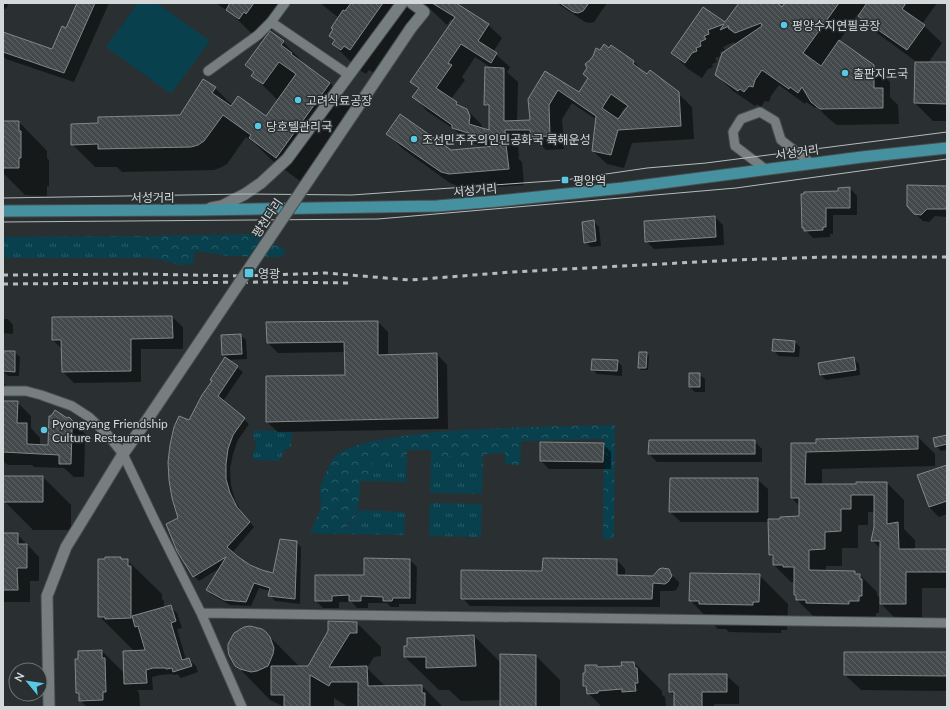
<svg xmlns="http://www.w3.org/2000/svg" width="950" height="710" viewBox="0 0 950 710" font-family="Lato,'Noto Sans KR',sans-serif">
<defs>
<pattern id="grass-tufts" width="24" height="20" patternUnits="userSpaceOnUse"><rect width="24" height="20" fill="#08414d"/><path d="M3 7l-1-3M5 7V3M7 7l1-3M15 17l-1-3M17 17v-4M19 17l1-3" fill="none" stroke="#2b5c66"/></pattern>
<pattern id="forest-crowns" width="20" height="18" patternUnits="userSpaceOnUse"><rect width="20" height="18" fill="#08414d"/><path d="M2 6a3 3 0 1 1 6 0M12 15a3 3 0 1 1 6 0" fill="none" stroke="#2b5c66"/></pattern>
<pattern id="building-back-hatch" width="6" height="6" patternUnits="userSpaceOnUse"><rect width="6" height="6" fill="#444a4c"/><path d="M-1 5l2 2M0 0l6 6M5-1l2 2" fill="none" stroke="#5e6365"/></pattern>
</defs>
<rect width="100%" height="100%" fill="#2a2f31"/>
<path fill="url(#grass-tufts)" d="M147,236L139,248L152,258H3V237Z
M254,430L292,432L291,446L285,450L279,461L253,460V452L255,451L256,441L253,440Z
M407,456L406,482L368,481L374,458Z
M431,456L483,457L482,494L430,493Z
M430,503L482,504L481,537L429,536Z
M359,510L405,512L404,535L340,534L352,522Z"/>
<path fill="url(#forest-crowns)" d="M250,234L285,249V253L280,257L229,256L195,251L193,264L180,265L152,258L139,248L147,236Z
M615,425L614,539H603L604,439L521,441L520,465L505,464V453L484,454L483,457L431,456V450H407V456L374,458L368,481H360C359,509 361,513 340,534H321L310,532C314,524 320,513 321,504C321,499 319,493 320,489C320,485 331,461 334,458C361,425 566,427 615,425Z"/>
<path fill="#08414d" d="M138,3H157L210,41L171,94L106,47Z"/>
<path fill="#0007" fill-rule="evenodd" d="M3,3H9L6,9L3,8Z
M78,3H109L74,82L6,59L3,56V33L52,50L66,29Z
M216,3H281L275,11L281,17L270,33L283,42L306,65L305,66L330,83L353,106L300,181L273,161L255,144L246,137L227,164L222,167L214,170L122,172L117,167H95L72,144L99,124L180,116L215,88L233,106L266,118L279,101L252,75L254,73L246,65L268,35L266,34L261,41L250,32L233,15Z
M320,3H452L488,25L502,38L493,52L510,67L507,72L518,82L517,121H531L546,73L579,93L589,79L600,51L610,49L634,62L646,74L678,93L692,107L694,139L632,143L624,168L607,164L593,151L597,120L572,103L562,119L564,149L546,150L539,143L518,144L519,158L517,157L522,162L524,185L465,189L450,183L403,149L387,133L450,151L487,148L466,141L455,130L427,111L414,97L419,89L412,82L454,21L451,19L447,25L425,4L375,74L369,70L366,74L358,69L333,44L336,41L330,35L339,18ZM475,57L493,69L485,105L490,109V131L483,129L481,124L467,110L462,108L451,99L465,80L462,77ZM625,107L627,108L622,114L621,113Z
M557,3H607L594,22L590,23L585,22Z
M740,3H775L782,8L786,3H937L922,24L942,43L928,63H947V121H933L915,103L918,63L877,33L858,14L839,41L873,66L890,82V97L898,105L899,124L837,125L828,118L816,106L815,108L806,102L805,104L779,85L771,96L769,102L765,101L761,107L757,104L755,106L733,91L716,75L736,45L734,42L723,47L725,50L720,52L721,56L715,58L717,62L712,64L713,67L708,69L702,78L688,69L672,53L703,8L726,24Z
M3,122H19L47,151V158L49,160V186H47V196L25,195L3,173Z
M947,187V217L935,216L929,222L923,221L908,206Z
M850,188L857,196V215H833V234H830V237L813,238L803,227L839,192Z
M715,217L723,225L724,245L654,249L646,241Z
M594,222L599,227L601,246L591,247L585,242Z
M172,317L183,327V349H141V382L74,383L63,372V350L53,340Z
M3,319H8L13,325V334L3,333Z
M378,322L388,332V355L437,354L447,365L448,429L278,432L267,422L346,376L345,352L278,353L268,343Z
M240,335L246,340L247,359L227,360L243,372L223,401L249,424L238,440L233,454L230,469L231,485L235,500L242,513L254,527L232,553L250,565L262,571L274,574L296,542L301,547L300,604L275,601L270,595V591L259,588L251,606L230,605L212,595L207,590L220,568L199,581L194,576L179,519L189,421L213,382L211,379L226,357L223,355Z
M795,342L800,347L799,357L779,356L773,350Z
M14,352L20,357L19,376H8L3,371Z
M640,353H647L649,356L648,370H641L639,368Z
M854,359L859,364L860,375L826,380L821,375Z
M617,361L622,366V376L597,374L592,369Z
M699,374L705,379V392H695L690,387Z
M3,382L6,385L4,392H3Z
M3,402H17L31,416V428L40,438V445L49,446L76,424L89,438L85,442L84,477H74L64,468L34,467L32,465H8L3,461Z
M947,434V450L941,451L936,446L947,436Z
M918,437L935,454V466L822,469V485L887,483L904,500V529L915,540V550H947V588H922V621H898L879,602V613H876V618L814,617L797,600V597L795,595V582H791L774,565V559L770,555L769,522H681L670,512L757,479L768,489V520H781L800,517V507L792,498V444H817ZM868,512H875V527L872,540L881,549V599L877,595V592L860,575H858L854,572L826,571V566H842V548H858V525H868Z
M754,441L762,449V462H657L649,454Z
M603,444L611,452V469H549L541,461Z
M947,466V514L939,517L929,507L918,476Z
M4,477H43L71,505V530H33L4,501Z
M3,534H17L39,557V581H30V602H3Z
M120,558L123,560H127L162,594V599L164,601V608L170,606L177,613L182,628L177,629L186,660L189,659L196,666L198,672L181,678L177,674L174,675L172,674L160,675L152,677L153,690H137L139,693L140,707H87L80,700V695L77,692L79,660L102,651L124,673L135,652L99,616Z
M410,560L417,567L416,604H399V607H391L387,603H368V608H357L352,602H339V608H323L316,601L365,576Z
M617,560L625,569V576L653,577L670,573L679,582V585L676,590L674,591H660V607L470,606L462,598L543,572Z
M759,575L788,604L787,630H781V633L729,632L726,629H718L690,600Z
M357,623L381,647V656L374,657L367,668L386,687L422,686L443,707H348L334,698V707H284L270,700L236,665L230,655L266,633L300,667H308Z
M474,636L501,663V655L536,656L560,680V707H501V700L461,701L449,690H439L405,657Z
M947,654V691L861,690L845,675Z
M634,663L662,691V695L665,697L666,707H602L588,693V689L584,686V674H586L596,666L598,668L623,666Z
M726,675L739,687V704H714V707H675V697L670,692Z"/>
<path fill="url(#building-back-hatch)" stroke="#82888a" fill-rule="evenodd" d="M77,3H95L64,73L3,52V32L52,49L62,26L66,28Z
M230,3H254L246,14L244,12L239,19L226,10Z
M351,3H383L350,50L344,46L341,50L332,44L335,40L329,36L333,29L331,28L343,10L345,11Z
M432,3H456L489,24L478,41L497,53L491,63L461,44L448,63L452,65L436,88L457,102L456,104L467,109L470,116L469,124L489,130V105H484L485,67L504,68V121L530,120L528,99L545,71L579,92L588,78L583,74L587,68L585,64L590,60L593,56L596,48L600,50L604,44L609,48L611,45L634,61L633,64L647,74L650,70L679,92L681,126L618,130L611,155L592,151L596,116L558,90L549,105L550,136L531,137L530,130H505L506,145L452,128V125L412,97L419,88L410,82L455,17ZM611,94L628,106L618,119L602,108Z
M560,3H589L583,11L578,13L573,12Z
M739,3H777L782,7L785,3H839L803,53L821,66L839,40L874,65V88H883V108L820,109L811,102L802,87L798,93L790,87L789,89L762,70L755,80L753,87L749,86L744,92L740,89L738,91L715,75L722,53L762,26L761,23L735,33L728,28L729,26L720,30L724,24L708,30L709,34L704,36L706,39L700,42L701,46L696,48L697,51L692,53L685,63L671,53L703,7L725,22Z
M867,3H906L902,9L925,25L907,50L858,16Z
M270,31L284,41L281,45L292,53L291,54L330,83L276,158L249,138L251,135L223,115L204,141L198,145L191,147L98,149V144L71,145V124L98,123V117L180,115L203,79L216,87L212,93L231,106L238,96L266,116L296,74L279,62L263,84L251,76L254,72L245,65Z
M915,62H947V104L914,103Z
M400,114L451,150L506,145L509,169L449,174L441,172L386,134Z
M3,121H19V131H21V158H19V168H3Z
M907,185L947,186V209H927L921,215L914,214L907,206Z
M850,187V208H826V227H823V230L804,231V228H802L801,194H804V192L838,191V188Z
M715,216L716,237L645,242L644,221Z
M594,220L596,241L584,243L582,222Z
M172,316L173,338L131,339V371L62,372L61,340H52V317Z
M378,321V355L437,353L438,418L266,422V376L345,375L344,342L267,343L266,322Z
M241,334L242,354L222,355L221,335Z
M773,339L795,341L794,352L772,351Z
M3,351H15V372L3,371Z
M639,352H647L646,368H638Z
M225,357L238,366L218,396L245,418L233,435L228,449L226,464V479L230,493L237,507L250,522L227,547L237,556L250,565L262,570L273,573L280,539L297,541L295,599L268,596L270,588L254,583L246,602L224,600L206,590L226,557L193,577L177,551L166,524L178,518L172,498L169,480L168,462L170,445L174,427L179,416L189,420L202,395L212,381L210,380Z
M854,357L856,370L820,375L818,363Z
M592,359L618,360L617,371L591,370Z
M689,373H700V387H689Z
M3,401H18L17,423H27V444L48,445L49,416H51L55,410L67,418L69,417L76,424L72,429L71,464H59V455L3,452Z
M947,435V444L935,447L933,438Z
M918,436V449L806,452L805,484H856V482H887V524L898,522L899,549H947V572H906V604H880V541H871L874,527V495H851V509H841V531L825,532V549L809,550V570L855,571V574H860V579H862V596H859V601H849V604L806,603V600H796V595H794V567H783V565H773V555H769L768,519H780V517L799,516V498H791V443H816V439Z
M649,440H755V454H648Z
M540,442L604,443L603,462L540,461Z
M947,465V501L929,507L917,475Z
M3,476H43V502H3Z
M670,478H758V512H669Z
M3,533H18V544H27V568H17L18,590H3Z
M105,557H121V559H128V566H131V618L105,619V617H98V559H105Z
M364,558L410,559V598H393L392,601H383V597L361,596V601H349V595L332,596V601H315V575H364Z
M543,558L617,559V575L653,576L659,569L662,568L669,569L672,576L668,582L665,584L653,583L652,599H461V570L542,571Z
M690,573L760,574L759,602H753V605L699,604V601H689Z
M171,605L176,621L171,623L182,660L189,658L192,666L173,672L172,668L166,669V668H153L146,670L147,683L124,684L123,651L145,650L138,626L135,627L132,616Z
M328,621L357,622V633H350L329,667L367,666L368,686L422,685V693H425V707H358V682H331L329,686L310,675V707H284V695H271V666H308L328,631Z
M250,626L262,629L266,632L270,637L274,648L273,654L268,666L257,671L251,672L240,669L235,666L229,655L228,650V644L234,633L244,627Z
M474,635L476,666L426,668V657H404V646H407V638Z
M102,650V658H105L106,692H103V700L79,701V693H76L75,659H78V651Z
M844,652H947V676L844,675Z
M500,654L536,655V707H500Z
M621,662H634L635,668H637L638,683H635L636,691L622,692V689L598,691V693L587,694L586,686H583V673H585V665H597V667L622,666Z
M669,674H727V692H702V707H674V692H669Z"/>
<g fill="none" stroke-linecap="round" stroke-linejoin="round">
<g stroke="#484e4f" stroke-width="11">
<path id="minor" d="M271,22L349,75
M208,71L258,35L271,22L285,3
M765,169L735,146L733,132L741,119L760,112L775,121L781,140L811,163
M3,391H26L41,395L72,406L89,417L107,434L123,454L154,519L201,613L242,707
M201,613L947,623"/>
</g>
<g stroke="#484e4f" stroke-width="13">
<path id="tertiary" d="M411,28L424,12L412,3
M211,208L222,206L245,194L261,183L287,159L402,3
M49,707L47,596L66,547L123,454L145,423"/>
</g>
<g stroke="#484e4f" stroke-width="13">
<path id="primary" d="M3,211L197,210L437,206L498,201L623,188L862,157L947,148"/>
</g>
<use href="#minor" stroke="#777e80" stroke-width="9"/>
<use href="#tertiary" stroke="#777e80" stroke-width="11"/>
<use href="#primary" stroke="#4691a0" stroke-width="11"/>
<path stroke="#b7bbbc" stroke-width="1" d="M3,198L245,194L352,195L565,180L647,168L706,163L947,132
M3,222L378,219L736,188L947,159"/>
<path stroke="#b7bbbc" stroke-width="3" stroke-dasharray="5 5" stroke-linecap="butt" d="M3,275L142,274L241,276L326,273L410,280L512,272L735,260L827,257H947
M3,284L271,282L350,283"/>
<g stroke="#484e4f" stroke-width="13" stroke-linecap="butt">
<path id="tertiary-bridge" d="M145,423L411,28"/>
</g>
<use href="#tertiary-bridge" stroke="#777e80" stroke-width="11"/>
</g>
<g fill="#57c9e3" stroke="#2a2f31" stroke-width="1.5">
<circle cx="784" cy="25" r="4"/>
<circle cx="845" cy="73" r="4"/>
<circle cx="298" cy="100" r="4"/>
<circle cx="258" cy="126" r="4"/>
<circle cx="414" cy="139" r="4"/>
<rect x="561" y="176" width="8" height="8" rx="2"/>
<rect x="244" y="268" width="10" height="10" rx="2"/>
<circle cx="44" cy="430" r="4"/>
</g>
<g text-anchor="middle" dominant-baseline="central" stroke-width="3" stroke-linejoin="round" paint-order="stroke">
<g font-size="12" fill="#d4d8d9" stroke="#2a2f31" text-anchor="start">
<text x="792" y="25">평양수지연필공장</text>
<text x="853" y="73">출판지도국</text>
<text x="306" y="100">고려식료공장</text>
<text x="266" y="126">당호텔관리국</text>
<text x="422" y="139">조선민주주의인민공화국 륙해운성</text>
<text x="573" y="180">평양역</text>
<text x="258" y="273">영광</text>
<text x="52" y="423">Pyongyang Friendship<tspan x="52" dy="14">Culture Restaurant</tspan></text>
</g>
<g font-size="12" fill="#d4d8d9" stroke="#2a2f31">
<text transform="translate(797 152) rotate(-8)">서성거리</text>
<text transform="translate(475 190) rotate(-5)">서성거리</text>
<text x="153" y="197">서성거리</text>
<text transform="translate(267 218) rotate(-56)">평천다리</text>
</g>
</g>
<rect width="950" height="710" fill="none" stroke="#d4d8d9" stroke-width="8"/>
<g transform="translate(28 682) rotate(299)"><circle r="19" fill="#2a2f31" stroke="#6e7374"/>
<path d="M0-3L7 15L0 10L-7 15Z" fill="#57c9e3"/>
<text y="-6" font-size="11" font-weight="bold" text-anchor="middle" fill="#d4d8d9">N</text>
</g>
</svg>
